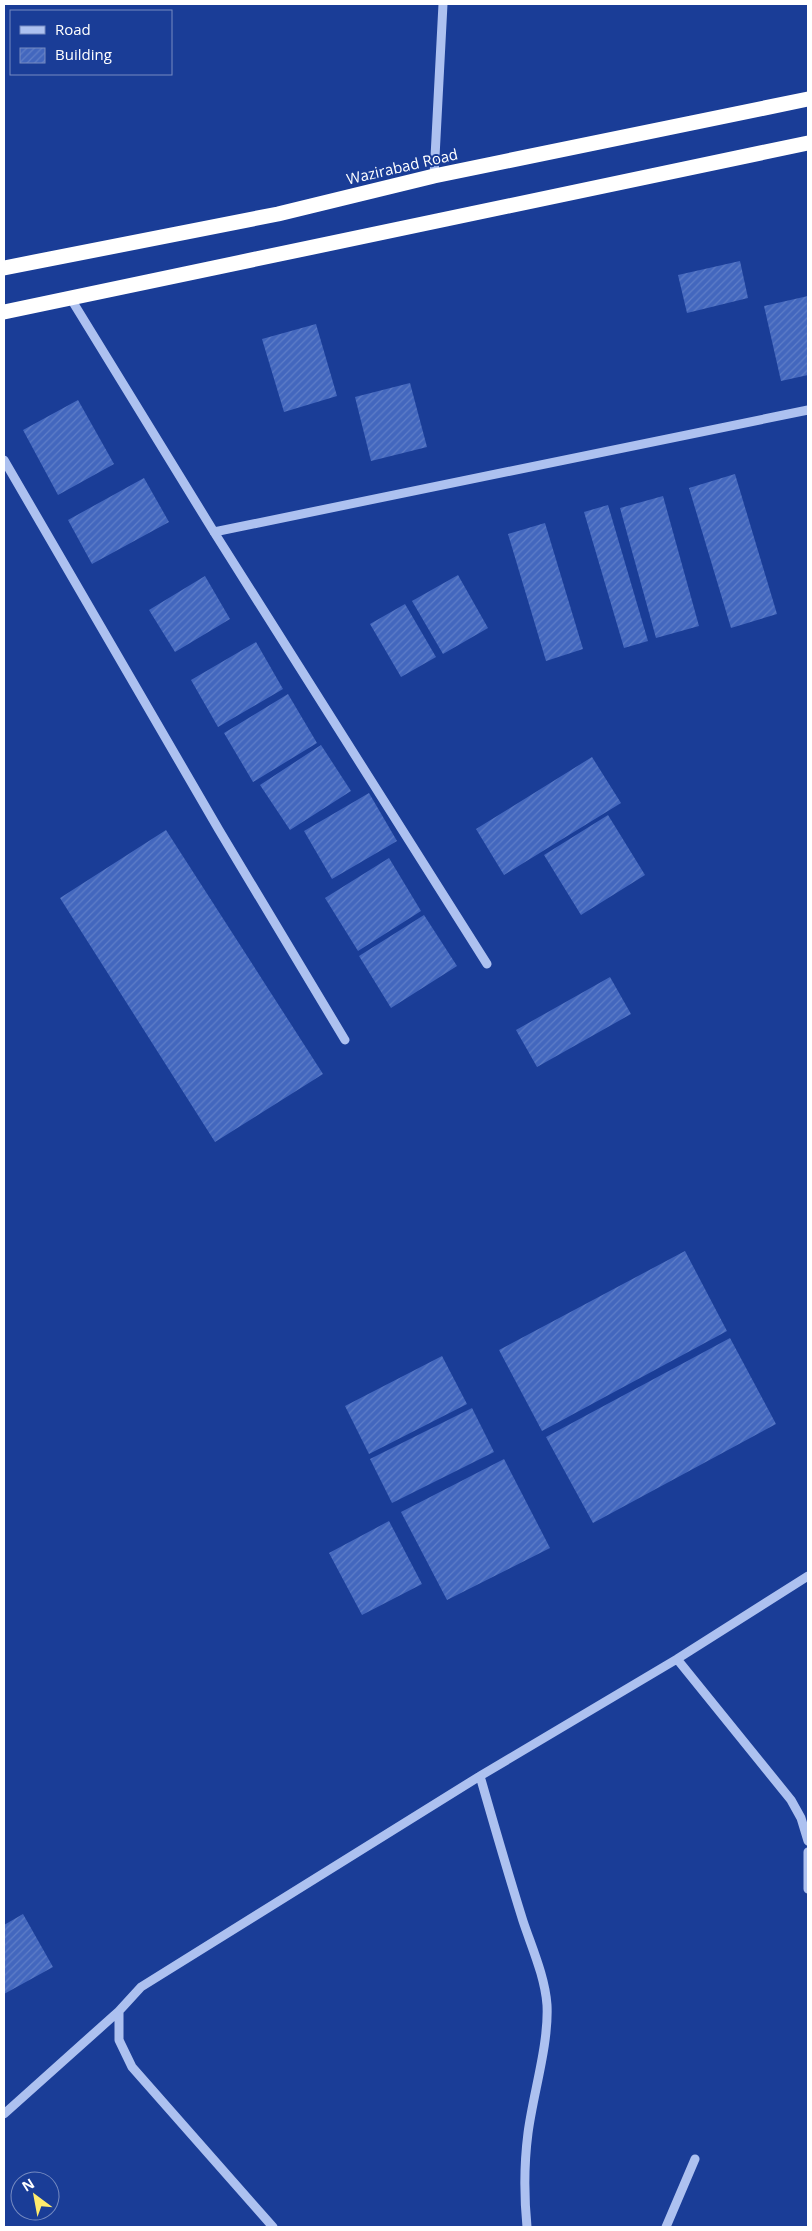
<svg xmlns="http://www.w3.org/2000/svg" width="812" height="2231" viewBox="0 0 812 2231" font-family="'Open Sans',sans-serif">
<defs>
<pattern id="building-hatch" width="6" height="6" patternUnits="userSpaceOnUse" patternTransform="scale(1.25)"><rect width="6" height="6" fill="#4367be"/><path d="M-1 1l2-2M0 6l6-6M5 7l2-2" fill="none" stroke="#5f7ec8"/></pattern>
</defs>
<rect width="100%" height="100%" fill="#1a3d97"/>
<path fill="url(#building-hatch)" d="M740,261L748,298L687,313L678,275Z
M808,296V375L781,381L764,306Z
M316,324L337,396L284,412L262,339Z
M410,383L427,447L371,461L355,397Z
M78,400L114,464L58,495L23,430Z
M735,474L777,614L731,628L689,488Z
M144,478L169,522L92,564L68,520Z
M663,496L699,626L656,638L620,508Z
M608,505L648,641L624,648L584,512Z
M545,523L583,649L546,661L508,534Z
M458,575L488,628L443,654L412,601Z
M205,576L230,619L175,652L149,610Z
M405,604L436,657L401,677L370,624Z
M256,642L283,689L218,727L191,680Z
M288,694L317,743L253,782L224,733Z
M321,745L351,791L290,830L260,785Z
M592,757L621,803L504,875L476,829Z
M369,793L397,841L332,879L304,831Z
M608,815L645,875L581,915L544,855Z
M166,830L323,1074L215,1142L60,898Z
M389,858L421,911L358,951L325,898Z
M424,915L457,966L391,1008L359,956Z
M610,977L631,1014L537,1067L516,1030Z
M685,1251L727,1331L542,1431L499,1350Z
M730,1338L776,1424L593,1523L546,1437Z
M442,1356L467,1404L369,1454L345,1406Z
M472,1408L494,1452L392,1503L370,1459Z
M504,1459L550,1548L447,1600L401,1512Z
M389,1521L422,1584L362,1615L329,1553Z
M23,1914L53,1967L4,1994V1925Z"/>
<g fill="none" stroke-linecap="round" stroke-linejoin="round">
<path stroke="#adc1f0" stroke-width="9" d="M434,176L443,4
M71,299L214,532L487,964
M4,460L219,830L345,1040
M214,532L808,410
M677,1659L791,1800L801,1818L808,1841
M480,1776C494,1825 508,1873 523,1921C532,1948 545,1977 547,2005C549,2044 533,2094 528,2133C524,2164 524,2196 527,2227
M808,1852V1889
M4,2114L119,2011
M273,2227L132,2067L119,2040V2011L141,1987L480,1776L677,1659L808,1576
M666,2227L695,2159"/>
<path stroke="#fff" stroke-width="15" d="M4,268L278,214L434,176L808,99
M4,312L808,143"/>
</g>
<g text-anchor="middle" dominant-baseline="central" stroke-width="4" stroke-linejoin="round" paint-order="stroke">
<g font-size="15" fill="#fff" stroke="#1a3d97">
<text transform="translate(402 166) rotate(-13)">Wazirabad Road</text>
</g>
</g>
<rect width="812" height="2231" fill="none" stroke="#ffffff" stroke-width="10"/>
<rect x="10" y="10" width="162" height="65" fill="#1a3d97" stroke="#768bc1"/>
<rect x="20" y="26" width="25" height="8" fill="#adc1f0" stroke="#768bc1"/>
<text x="55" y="35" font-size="15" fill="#ffffff">Road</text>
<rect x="20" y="48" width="25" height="15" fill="url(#building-hatch)" stroke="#768bc1"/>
<text x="55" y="60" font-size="15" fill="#ffffff">Building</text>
<g transform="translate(35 2196) rotate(328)"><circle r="24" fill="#1a3d97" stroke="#768bc1"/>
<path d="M0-4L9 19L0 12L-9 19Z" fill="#ffeb6d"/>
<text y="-8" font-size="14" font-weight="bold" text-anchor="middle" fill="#ffffff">N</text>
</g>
</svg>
